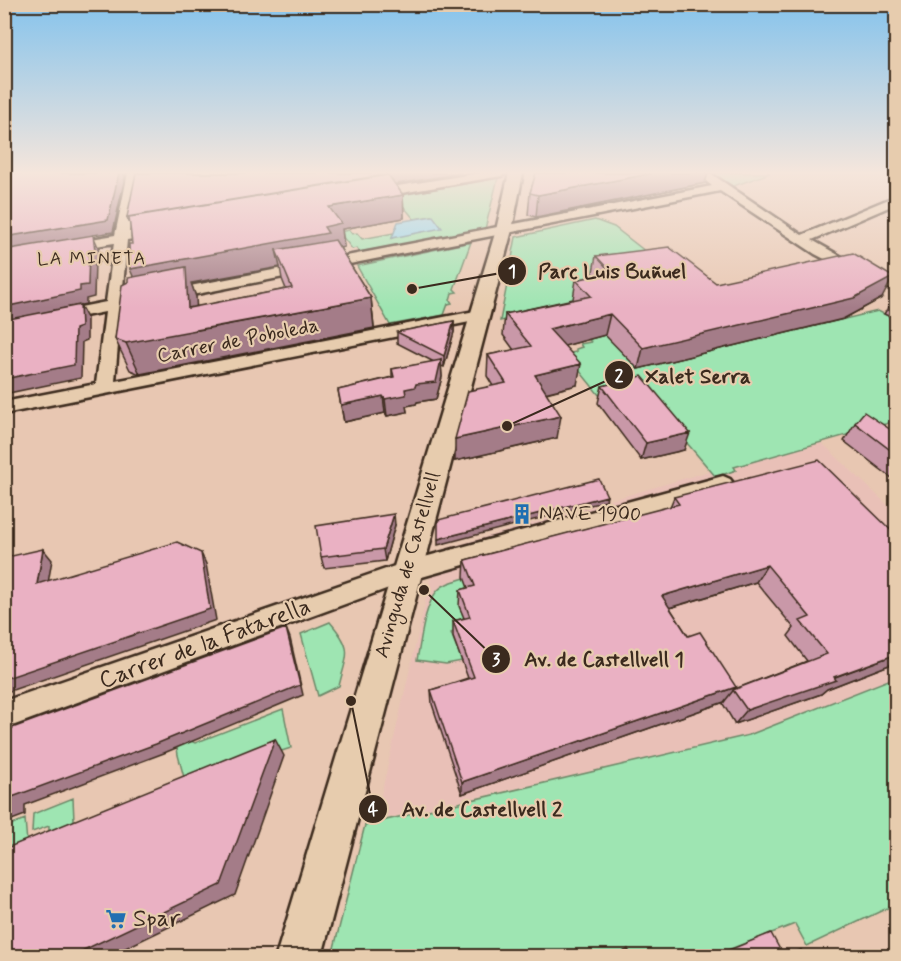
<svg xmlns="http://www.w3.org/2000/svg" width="901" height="961" viewBox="0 0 901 961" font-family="Mynerve,sans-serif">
<rect width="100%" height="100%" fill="#e8c7b2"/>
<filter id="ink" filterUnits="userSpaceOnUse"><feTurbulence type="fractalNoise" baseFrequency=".0167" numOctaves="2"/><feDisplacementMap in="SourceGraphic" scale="12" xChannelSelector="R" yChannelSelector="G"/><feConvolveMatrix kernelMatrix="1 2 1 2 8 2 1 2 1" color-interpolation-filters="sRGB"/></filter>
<g filter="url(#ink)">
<path fill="#e9c0b7" d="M822,443L896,513V677L749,735L375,821L437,551L710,471L716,477L736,470L733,467Z"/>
<path fill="#9ee5b2" stroke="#6c8868" stroke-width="1.5" d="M712,173H770L731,187Z
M498,178L485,229L360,252L357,248L352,249L339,232L349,230L352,234L357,233L362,239L394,233L392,238L432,216L414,219L395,196Z
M595,220L614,227L659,262L637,369L878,311L896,320V421L734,467L736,470L716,477L640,388L599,395L566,354L576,352V349L582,347L580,344L591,342L559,308L500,321L516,237Z
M471,242L454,289L457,292L452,293L450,300L452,303L448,304L444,315L390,325L357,266Z
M465,578L474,602L467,627L451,633L462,661L446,664L417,660C421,641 424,605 438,590C445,583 455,581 465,578Z
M330,622C354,650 347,653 339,686L318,696L301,634Z
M896,677V904L807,946L795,924L712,956H332L365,825L749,735Z
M168,685L191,741L195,743L283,709L291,748L266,756L189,796L178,755Z
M73,798L75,843L48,855L49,826L32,832L33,814Z
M25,819L27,843L5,853V827Z"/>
<path fill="#91d9f3" stroke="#6f939e" stroke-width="1.5" d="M433,216L442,228L392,238L398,222Z"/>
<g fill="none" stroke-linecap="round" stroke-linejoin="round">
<g stroke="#3b2a1e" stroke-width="5">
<path id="minor" d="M128,173H140L129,232L158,227L165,231L163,234L127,240L122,299L712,186L696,173H710L802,235L896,196V204L812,240L849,261L896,282V291L865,280L815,254L720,191L121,309L115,381L480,310L488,315L480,320L4,414V402L96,384L105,312L4,332V322L106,302L114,243L67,251L60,247L67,243L115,235Z
M480,173H507L501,176L372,198L366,194L372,190Z
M723,476L730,479L734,484L730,489L408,581L4,729V701L406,562Z"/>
</g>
<g stroke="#3b2a1e" stroke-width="5">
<path id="tertiary" d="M509,173H523L512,230L322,956H276L496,230Z"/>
</g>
<use href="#minor" fill="#e7ccae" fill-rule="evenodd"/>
<use href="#tertiary" fill="#e7ccae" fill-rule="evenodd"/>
</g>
<path fill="#c998a8" stroke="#3b2a1e" stroke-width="1.5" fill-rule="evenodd" d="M461,173L395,184L403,195L404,218L342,229L344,247L340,248L371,298L374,328L140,374L130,370L115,339L128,282L133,277L132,244L130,223L127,217ZM280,267L282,279L286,289L196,307V297L191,283Z
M536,173H708L705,183L536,217L528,215L530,193Z
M885,173H897V178L884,174Z
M596,256L716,283L882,298L843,319L638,369L605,335L564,346L577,385L546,393L557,438L455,461L493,386L487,376L488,355L514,350L503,335L505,314L573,299L576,280L592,277Z
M897,297V320L884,314L894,298Z
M454,321V332L444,367L441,366L442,377L436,399L417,402L416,404L406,406L407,412L387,416L385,413L344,422L338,390L392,377V369L434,362L397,343V332Z
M602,386L684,450L641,460L598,403Z
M855,423L897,434V482L844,441Z
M674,497L897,536V662L827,689L821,694L735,724L723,704L724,702L462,794L432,704L431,690L468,678L453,637V621L464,618L459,606L460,590L468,588L464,577L465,560L670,507ZM756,582L794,628L788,636L807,661L735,689L688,636L670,608Z
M395,525L385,561L324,568L321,557Z
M801,950L804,957H712L784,955Z"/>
<path fill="#a47c88" stroke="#3b2a1e" stroke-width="1.5" d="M119,173H123L125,177L113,232L93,235L98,247L100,262L95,263L94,297L86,299V304L4,321V237Z
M395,173H461L132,229L127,217Z
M654,173H708L705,183L536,217L538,195Z
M403,195L404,218L342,229L344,247L331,250H276L280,267L191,283L196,297L198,330L371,298L374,328L140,374L126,343L140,293L130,269L324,227L329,207Z
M893,277L882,298L843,319L638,369L643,348Z
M80,305L87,318V340L82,342L81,378L4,394V379L75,329Z
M610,314L605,335L546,351L549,329Z
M454,321V332L444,367V356Z
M441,360L442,377L436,399L417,402L416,404L406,406L407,412L387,416L385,399L416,384Z
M581,364L577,385L532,396L535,375Z
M383,396L385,413L344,422L341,405Z
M561,416L557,438L455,461V439Z
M690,433L684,450L641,460L646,443Z
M607,496L606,501L438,545V539Z
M394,514L395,525L385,561L383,549Z
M43,549L52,560L46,595L37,584Z
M201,553L206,564L216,620L4,693V679Z
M767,565L756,582L655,612L662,596Z
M286,628L290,638L303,695L164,753L25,805V815L4,823V811L12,797Z
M897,654V662L827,689L821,694L735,724L747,710Z
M736,687L724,702L462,794V782Z
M275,739L284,756L235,895L107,957H69Z"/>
<path fill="#eab1c3" stroke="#3b2a1e" stroke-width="1.5" d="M16,173H119L108,220L4,237V174Z
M136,173H395L127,217Z
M536,173H654L538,195L530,193Z
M388,175L403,195L329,207L341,223L324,227L328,233L130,269L129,244H132L129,217Z
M93,235L95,250L89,251L88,285L80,286V291L4,307V250Z
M335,240L371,298L126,343L115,339L122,285L128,282V278L186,267L188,308L292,288L276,250Z
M669,247L716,283L853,253L893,277L854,298L643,348L610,314L549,329L581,364L535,375L561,416L455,439L468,391L506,383L488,355L531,346L505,314L591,296L576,280L611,272L596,256Z
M80,305L81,327L75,329L74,365L4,379V320Z
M454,321L444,356L397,332Z
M441,360L436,382L416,384L415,387L405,389L406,395L385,399L383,396L341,405L338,390L394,377L392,369Z
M642,376L690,433L646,443L602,386Z
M864,412L897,434V455L855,423Z
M819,460L897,536V654L834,677L836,680L747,710L733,690L827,654L800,621L810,617L767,565L662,596L688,636L700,632L736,687L462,782L431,690L474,677L453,621L470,617L460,590L475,586L465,560L679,504L674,497Z
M599,479L607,496L438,539V520Z
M394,514L383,549L321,557L316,526Z
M177,542L201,553L210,609L4,679V573L7,557L43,549L37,584Z
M286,628L300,685L156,744L12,797V808L4,811V731Z
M275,739L221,885L69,957H4V849Z
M771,933L784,957H712Z
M628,949L632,957H614Z
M801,950L804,957H791Z"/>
</g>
<linearGradient id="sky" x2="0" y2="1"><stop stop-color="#85c3ec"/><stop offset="0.56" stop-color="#f5e6dc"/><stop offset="1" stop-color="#f5e6dc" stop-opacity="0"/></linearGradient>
<rect width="901" height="308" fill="url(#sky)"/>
<defs>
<g id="building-bare" transform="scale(1.62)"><path d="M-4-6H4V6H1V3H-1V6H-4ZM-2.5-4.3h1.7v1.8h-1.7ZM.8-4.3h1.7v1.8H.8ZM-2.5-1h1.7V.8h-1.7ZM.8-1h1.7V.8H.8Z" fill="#1f6fb2" stroke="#e7ccae" stroke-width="2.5" paint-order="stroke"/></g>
<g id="supermarket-bare" transform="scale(1.62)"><path d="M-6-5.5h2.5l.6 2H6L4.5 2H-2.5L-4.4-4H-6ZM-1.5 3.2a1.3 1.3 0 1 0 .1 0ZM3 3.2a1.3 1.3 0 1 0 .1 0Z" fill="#1f6fb2" stroke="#e7ccae" stroke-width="2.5" paint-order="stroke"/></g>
</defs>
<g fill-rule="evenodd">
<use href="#building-bare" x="522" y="514"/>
<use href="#supermarket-bare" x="116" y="919"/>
</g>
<g text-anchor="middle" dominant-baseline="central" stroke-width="4.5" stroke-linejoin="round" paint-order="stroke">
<g font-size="18" letter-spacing="1.5" fill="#3b2a1e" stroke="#e7ccae">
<text x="92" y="259">LA MINETA</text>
</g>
<g font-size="20" fill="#3b2a1e" stroke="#e7ccae">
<text transform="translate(238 341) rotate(-11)">Carrer de Poboleda</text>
<text transform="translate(408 565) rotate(-74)">Avinguda de Castellvell</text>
</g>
<g font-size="20" fill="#3b2a1e" stroke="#e7ccae" text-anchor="start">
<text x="539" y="514">NAVE 1900</text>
</g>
<g font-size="24" fill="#3b2a1e" stroke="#e7ccae">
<text transform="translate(205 644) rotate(-20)">Carrer de la Fatarella</text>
</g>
<g font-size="24" fill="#3b2a1e" stroke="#e7ccae" text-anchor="start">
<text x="133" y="919">Spar</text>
</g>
</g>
<path fill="none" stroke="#3b2a1e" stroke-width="2" d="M412 289L512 271M507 426L619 375M424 590L496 659M351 701L373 809"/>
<g fill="#3b2a1e" stroke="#e7ccae" stroke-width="2">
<circle cx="412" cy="289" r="6"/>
<circle cx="507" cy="426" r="6"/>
<circle cx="424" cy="590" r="6"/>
<circle cx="351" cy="701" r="6"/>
<circle cx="512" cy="271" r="15"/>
<circle cx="619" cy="375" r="15"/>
<circle cx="496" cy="659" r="15"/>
<circle cx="373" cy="809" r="15"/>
</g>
<g font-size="18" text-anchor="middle" font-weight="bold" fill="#fff">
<text x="512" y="277">1</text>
<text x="619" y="381">2</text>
<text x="496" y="665">3</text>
<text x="373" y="815">4</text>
</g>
<g font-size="21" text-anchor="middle" font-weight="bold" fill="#3b2a1e" stroke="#e7ccae" stroke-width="4.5" stroke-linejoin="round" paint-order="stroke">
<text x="612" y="278">Parc Luis Buñuel</text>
<text x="698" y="383">Xalet Serra</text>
<text x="604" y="666">Av. de Castellvell 1</text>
<text x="482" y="816">Av. de Castellvell 2</text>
</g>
<rect width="901" height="961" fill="none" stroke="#e7ccae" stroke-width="24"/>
<rect x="12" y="12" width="877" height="937" fill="none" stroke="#3b2a1e" stroke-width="2" filter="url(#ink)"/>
</svg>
